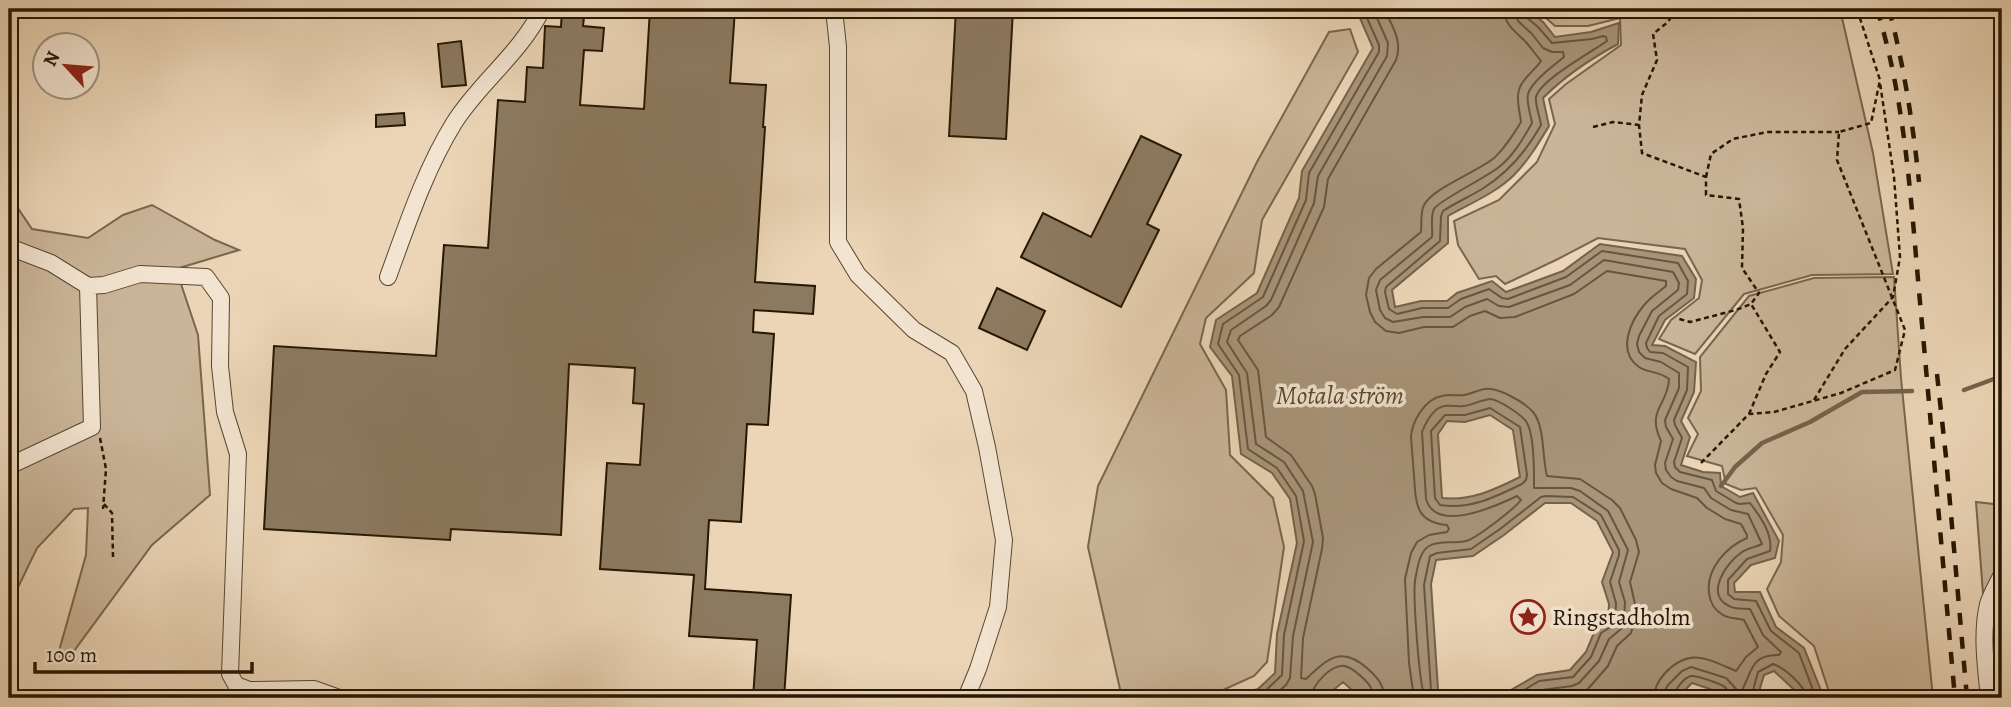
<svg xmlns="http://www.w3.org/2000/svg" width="2011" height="707" viewBox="0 0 2011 707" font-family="Alegreya,serif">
<rect width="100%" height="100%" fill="#ebd5b6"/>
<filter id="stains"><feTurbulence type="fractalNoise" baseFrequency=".00286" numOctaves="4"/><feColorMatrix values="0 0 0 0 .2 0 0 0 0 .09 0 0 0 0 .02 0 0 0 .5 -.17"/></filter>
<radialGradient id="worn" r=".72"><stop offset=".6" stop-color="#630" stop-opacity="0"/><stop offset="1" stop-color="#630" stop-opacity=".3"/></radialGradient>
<path fill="#cab598" stroke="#78664e" stroke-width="2" d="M1536,9H1840L1873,153L1893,274L1812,275L1744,294L1695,354L1659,339L1671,320L1699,298L1702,280L1685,249L1598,238L1558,259L1505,284L1496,276L1479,279L1458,245L1454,221L1499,200L1537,162L1555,124L1549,99L1566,84L1621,45L1620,18L1588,26H1555Z
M1350,29L1358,52L1262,220L1254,273L1206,318L1200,344L1226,390L1230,455L1273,498L1284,547L1267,662L1254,676L1223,690L1219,698H1122L1088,547L1098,486L1257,162L1329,32Z
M9,195L32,229L88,238L123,215L152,205L215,240L239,250L176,269L198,335L210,495L152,545L71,655L61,662L59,651L86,555L88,508L74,509L37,548L9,606Z
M1894,277L1901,378L1933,698H1831L1814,646L1779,616L1767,589L1781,562L1783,535L1756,488L1741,490L1726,484L1722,466L1687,456L1698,434L1688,418L1701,391L1700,357L1749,296L1814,278Z
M1976,502L2002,505V698H1991Z"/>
<path fill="#a89479" stroke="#74624a" stroke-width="2" fill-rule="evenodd" d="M1356,9H1527L1543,22L1555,37L1591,32L1619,23L1618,44C1590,59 1566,75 1543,98L1549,126C1538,144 1528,161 1514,175C1496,193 1469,204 1448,216V243L1392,290L1395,307L1421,301H1447L1457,293L1492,281L1506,292L1563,271L1600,244L1682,256L1696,279L1694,298L1665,320L1652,345L1665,346L1696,362L1694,392L1681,421L1690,437L1681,465L1703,472L1720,473L1721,486L1740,497L1753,493L1779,541L1775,558L1751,565L1734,583L1735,592H1760L1776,627L1804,648L1824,698H1803L1774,671L1764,675L1757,698H1724L1719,692L1692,683L1677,698H1497L1537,675L1570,670L1586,652L1596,628L1608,620L1609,604L1602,582L1613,552L1597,521L1571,503H1545L1504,535L1473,556L1436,560L1431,584L1438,689L1445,698H1361L1343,682L1324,698H1227L1258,689L1275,673L1277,634L1297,543L1290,499L1272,473L1241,454L1232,376L1210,347L1216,320L1257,293L1299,198L1302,171L1373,48ZM1490,415L1513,430L1520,477C1494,490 1471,501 1442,498L1438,434L1447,421L1465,422Z"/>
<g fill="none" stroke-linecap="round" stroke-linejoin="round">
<path stroke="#67563e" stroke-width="2" d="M1384,9C1392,25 1403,42 1396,60L1328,179L1324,207L1279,307L1272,315L1240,336L1238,340L1258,370L1266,437L1291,455L1312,486L1315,494L1323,538L1322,549L1303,638L1301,678L1306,679C1328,658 1342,645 1368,669C1378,678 1384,685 1384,698
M1504,9C1505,26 1515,31 1526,42C1531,48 1536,55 1541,61C1537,67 1531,72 1526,78C1513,92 1519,106 1521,122C1513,135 1505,148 1494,158C1477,172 1433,188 1424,205C1420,213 1422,223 1421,232L1376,269L1369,278L1366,295L1370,312L1375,322L1386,331L1399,333L1424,327H1453L1470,316L1485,311L1500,318L1515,317L1574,294L1607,271L1666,281V286C1659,292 1651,297 1645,304C1631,320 1616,351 1639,367C1648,373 1659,371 1669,379C1668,406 1646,409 1661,441L1655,465L1656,473L1662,483L1671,489L1697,498L1707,508L1725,519L1741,524L1747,535V538C1726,547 1706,569 1709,593C1710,602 1714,610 1723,615C1729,619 1737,618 1744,620L1758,647L1746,657L1736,671C1707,659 1690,647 1665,673C1658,681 1654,688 1654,698
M1514,9L1518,21L1532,34L1543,48L1552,52H1563L1564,57C1554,65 1531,82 1528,94C1526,103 1531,115 1532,123C1523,139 1513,156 1499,167C1487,177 1438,201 1434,209C1430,217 1433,228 1432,237L1380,280L1376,290L1380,310L1385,318L1393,322L1423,317H1450L1465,307L1487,299L1499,306L1509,307L1570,285L1604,260L1673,272L1679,283L1678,290L1652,311L1639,336L1637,344L1639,352L1645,358L1661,362L1679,373V388L1665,420L1666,427L1673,439L1665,463L1666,470L1671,477L1677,481L1704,488L1711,498L1731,510L1748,514L1762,544C1756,547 1748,548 1742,552C1727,562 1704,594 1729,606C1735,610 1743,608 1750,609L1763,635L1781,652L1779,655C1750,654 1752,673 1741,692L1738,691L1726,678L1691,667L1682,671L1668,685L1665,691L1664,698
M1523,9L1525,16L1538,27L1552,43L1592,39L1603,36L1606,37L1607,41C1593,51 1540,80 1536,97C1535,105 1540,117 1541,125C1526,152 1508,173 1482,189C1469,197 1455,203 1443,211L1441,216L1440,241L1386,287L1385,292L1389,309L1397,314L1422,308H1448L1461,299L1489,289L1502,298L1508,299L1566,277L1602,251L1678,263L1688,281L1687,294L1659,316L1646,343L1647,348L1650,352L1663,353L1688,367L1687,390L1674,420L1675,425L1682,438L1674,462L1675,467L1680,472L1712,480L1716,491L1736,503L1740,504L1750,503C1760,516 1773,534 1770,551L1747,559L1728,580V594L1734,599L1756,601L1771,631L1799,653L1816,698
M1490,408L1520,427L1527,475L1526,480L1522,484C1495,497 1470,510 1440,505L1435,498L1431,431L1445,415H1465Z
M1249,698L1262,694L1282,675L1284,635L1304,541L1296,496L1277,468L1248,449L1239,375L1218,344L1223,324L1263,297L1306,200L1309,173L1379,52V45L1363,9
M1271,698L1286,685L1290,678L1293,636L1313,542L1303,491L1284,462L1256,444L1247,373L1227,342L1231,330L1266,306L1271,300L1314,203L1318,176L1387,56L1388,43L1373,9
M1311,698C1312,685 1331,664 1345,666C1353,668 1358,674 1364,679C1370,685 1373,689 1374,698
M1414,698L1409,663L1405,579L1411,553L1417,542L1429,535L1447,532L1449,529L1447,525C1415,522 1416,503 1414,476C1413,463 1412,450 1411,437C1412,421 1425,399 1442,396C1449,394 1457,396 1464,395C1471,394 1478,390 1485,389C1498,387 1524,402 1533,412C1545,426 1542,458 1547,476L1580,479L1612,500L1620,508L1636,540L1639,552L1630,582L1635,604L1634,622L1631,633L1617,646L1608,666L1587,690L1577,696L1559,698
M1425,698C1419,685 1413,596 1415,581C1417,570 1419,552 1429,546C1439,540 1454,544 1466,541C1477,538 1514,509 1521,500L1517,496C1496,506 1436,534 1426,499L1422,432C1425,424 1431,414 1437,409C1446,403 1455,407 1464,406C1473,405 1482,399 1491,399C1499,400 1524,416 1527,423C1535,437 1534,473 1534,488H1571L1580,491L1608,511L1628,550L1619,582L1625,602L1624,621L1621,629L1609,639L1599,661L1579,683L1572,686L1542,690L1528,698
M1436,698L1431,690L1424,585L1430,556L1437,553L1471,549L1500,529L1541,497L1546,496L1573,497L1601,515L1619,550V555L1610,582L1616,603L1615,622L1612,626L1601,633L1591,657L1573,677L1539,681L1511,698
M1673,698C1674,691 1683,678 1691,676C1696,675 1721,684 1725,687C1729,691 1728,693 1729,698
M1751,698L1758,672L1773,664C1785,668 1805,686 1807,698"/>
<path stroke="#74624a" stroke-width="4.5" d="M1964,390L2002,376
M1721,486L1735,467L1762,443L1810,422L1862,392L1912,391"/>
</g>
<path fill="#8c7a60" stroke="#261703" stroke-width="2" d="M562,9H585L583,26L604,28L602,51L584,50L580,105L644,109L650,9H735L730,83L766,85L763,127H765L755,282L815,286L813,314L754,310L753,332L774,334L768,425L747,424L741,522L709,520L705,589L791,595L784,698H753L757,640L689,636L694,575L600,569L607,463L640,465L644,404L633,403L635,368L569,364L561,535L451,529L450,540L264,529L274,346L436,356L444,245L488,248L498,100L525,102L527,67L543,68L545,26L561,27Z
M956,9H1013L1006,139L949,136Z
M461,41L466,85L442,87L438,44Z
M404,113L405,125L376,127V115Z
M1141,136L1181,155L1147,224L1159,230L1121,307L1021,257L1043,213L1091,237Z
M997,288L1045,311L1027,350L979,328Z"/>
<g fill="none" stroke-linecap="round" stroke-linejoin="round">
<g stroke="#574630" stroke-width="18">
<path id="minor" d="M834,9L838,47V242L858,275L914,330L952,353L974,391L987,447L1004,540L998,607L978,669L966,698
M9,247L51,263L88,286L92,427L9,466
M388,277C407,225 425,170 454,123C479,83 521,53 542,9
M88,286L104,285L140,274L206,277L221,298L220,366L225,412L238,454L230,674L236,685L249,690L314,689L339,698
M1989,698C1986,668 1981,634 1988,604C1991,594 1998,583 2002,574"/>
</g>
<path stroke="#261703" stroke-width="2.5" stroke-dasharray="5 3.5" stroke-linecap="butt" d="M1674,9V12L1668,22L1653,34L1657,60L1642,95L1639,125L1642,153L1706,177V195L1739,199L1743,228L1742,268L1759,293L1751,304L1736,310L1690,322L1676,318
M1593,127L1613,122L1639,125
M1706,177L1711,154L1733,139L1767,132H1839
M1814,400L1845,349L1893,297L1900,257L1894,177L1880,83
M1749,414L1766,374L1780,352L1751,304
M100,438L106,469L103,509
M1701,463L1749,414L1774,412L1841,393L1895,370L1905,330L1837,160L1839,132L1871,123L1880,80L1857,9
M104,504L112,513L113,557"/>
<use href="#minor" stroke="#f2e4d0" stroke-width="16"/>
<path stroke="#261703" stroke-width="4.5" stroke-dasharray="12 12" stroke-linecap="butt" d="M1877,9C1906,103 1911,204 1920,302C1932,434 1943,566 1955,698
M1889,9C1904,66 1913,124 1919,182
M1937,374L1946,457L1967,698"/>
</g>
<defs>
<g id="sight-ring" transform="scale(1.75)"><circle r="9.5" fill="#f2e4d0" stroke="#8f2418" stroke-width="1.5"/><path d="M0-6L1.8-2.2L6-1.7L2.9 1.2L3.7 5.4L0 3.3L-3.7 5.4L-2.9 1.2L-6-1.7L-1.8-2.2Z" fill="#8f2418"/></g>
</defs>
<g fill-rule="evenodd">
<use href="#sight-ring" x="1528" y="617"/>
</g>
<g text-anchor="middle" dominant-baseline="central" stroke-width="7" stroke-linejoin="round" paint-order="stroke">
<g font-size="24" fill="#261703" stroke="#f2e4d0" text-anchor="start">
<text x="1552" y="617">Ringstadholm</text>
</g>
<g font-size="26" font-style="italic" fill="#5a4932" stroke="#f2e4d0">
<text x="1340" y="395">Motala ström</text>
</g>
</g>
<rect width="2011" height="707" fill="none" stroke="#ebd5b6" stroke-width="35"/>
<rect x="10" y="10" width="1990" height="686" fill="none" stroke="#261703" stroke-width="3.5"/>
<rect x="18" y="18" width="1976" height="672" fill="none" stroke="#261703" stroke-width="2"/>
<g transform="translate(66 66) rotate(296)"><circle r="33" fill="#f2e4d0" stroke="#a0927e" stroke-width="2"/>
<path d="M0-5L12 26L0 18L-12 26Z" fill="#8f2418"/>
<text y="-10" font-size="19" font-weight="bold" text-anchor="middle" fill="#261703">N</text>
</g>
<path d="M35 662v10h217v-10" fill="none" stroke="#261703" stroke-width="3.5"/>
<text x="46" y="662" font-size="21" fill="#261703" stroke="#f2e4d0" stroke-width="5" paint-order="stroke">100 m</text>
<rect width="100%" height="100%" filter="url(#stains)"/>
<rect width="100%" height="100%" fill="url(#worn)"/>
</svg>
